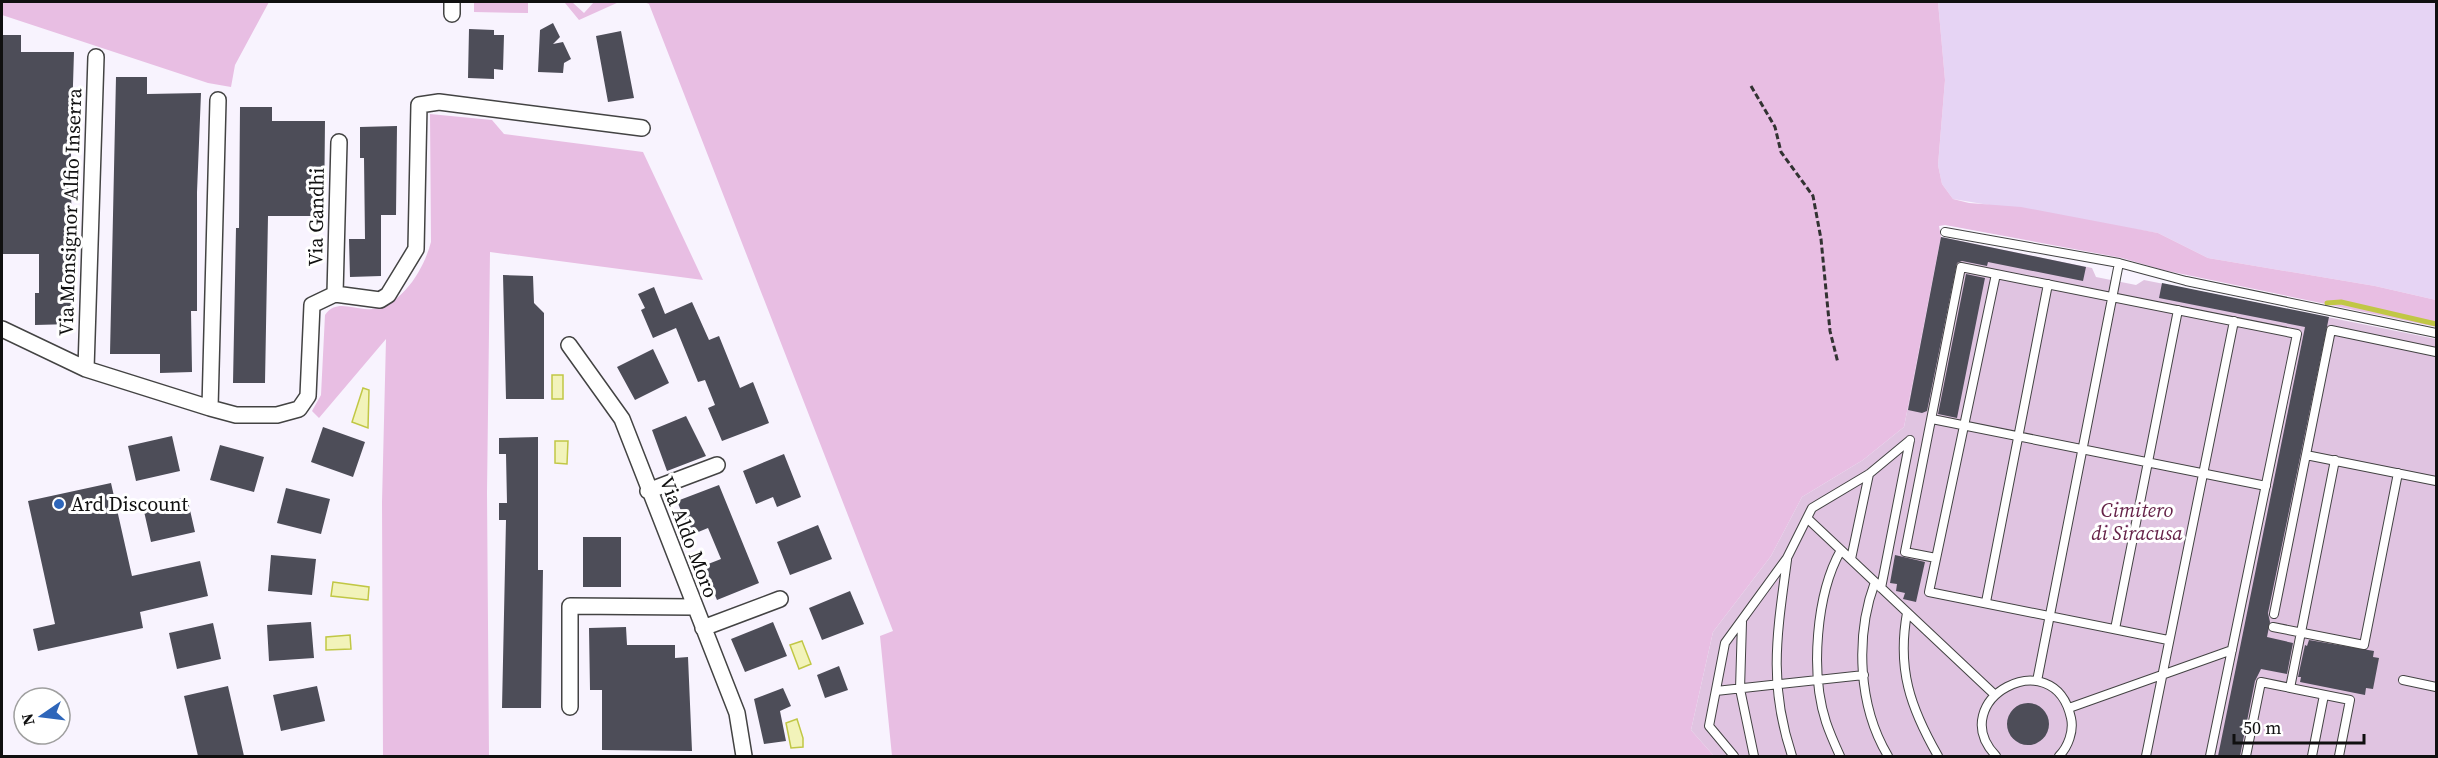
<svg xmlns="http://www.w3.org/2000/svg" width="2438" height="758" viewBox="0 0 2438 758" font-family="'Source Serif 4',serif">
<rect width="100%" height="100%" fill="#f8f3fe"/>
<path fill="#e6d4f4" d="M1938,2H2436V300L2375,286L2208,258L2158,233L1953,199L1942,184L1938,165L1945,80Z"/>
<path fill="#e8bee3" d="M2,2H269L235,65L231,87L208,83L2,15Z
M474,2H528V13L474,12Z
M572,2L584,13L594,2H619L579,20L565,3Z
M644,2H1938L1945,80L1938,165L1942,184L1953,199L1969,203L2021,207L2158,233L2208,258L2375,286L2436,300V327L2163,270L2122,258L1945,225L1939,226L1941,237L1904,427L1863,460L1802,497L1771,556L1713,632L1691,730L1714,756H892L880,636L893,631L649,4Z
M430,114L492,120L504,134L643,152L703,280L490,252L487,493L489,756H383L382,502L386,339L319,418L312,411L321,395L325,315C337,298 354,311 372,309C402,306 424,269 431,242Z"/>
<path fill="#e0c4e1" d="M1941,237L2092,268L2096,277L2136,285L2144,280L2436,339V756H1714L1691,730L1713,632L1771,556L1802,497L1863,460L1904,427Z"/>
<path fill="#f2f3ba" stroke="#c1c745" stroke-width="1.5" d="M552,375H563V399H552Z
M363,388L369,390L368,428L352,422Z
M555,441H568L567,464L555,463Z
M333,582L369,587L368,600L331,596Z
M350,635L351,649L326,650V637Z
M802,641L811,664L799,669L790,645Z
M797,719L803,738V747L791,748L786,723Z"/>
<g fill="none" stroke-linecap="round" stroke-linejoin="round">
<path stroke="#c1c745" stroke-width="5" d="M2327,303L2341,302L2436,324"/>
</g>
<path fill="#4d4d58" d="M553,23L560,37L553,44L563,42L571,59L564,63L563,73L538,72L540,30Z
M469,29L494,30V35H504L503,70L494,69V79L468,78Z
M621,31L634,98L608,102L596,36Z
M2,35H21V52H74L71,149L72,324L35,325V293H39V254H2Z
M116,77H147V94L201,93L197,192V311H191L192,372L160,373V354H110Z
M240,107H272V121H325L324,216H268L265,383H233L236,228H239Z
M397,126L396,215H381V276L350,277L349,239H365L364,158H360V127Z
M1941,237L2086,267L2083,281L1988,262L1987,266L1962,261L1957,263L1927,411L1922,413L1908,410Z
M1966,274L1985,278L1957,418L1938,414Z
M503,275L533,276L534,303L544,313V399H506Z
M2162,283L2329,317L2268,613L2270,622L2267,637L2293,643L2287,674L2261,669L2255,681L2240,756H2218L2305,327L2159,298Z
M654,287L665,314L692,302L709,340L719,336L740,388L753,382L769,423L722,441L708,408L715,405L705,380L698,382L676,328L653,338L641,310L645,308L638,294Z
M653,349L669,383L635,400L617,367Z
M686,416L706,456L667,471L652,430Z
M323,427L365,442L353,477L311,462Z
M172,436L180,471L136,481L128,446Z
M538,437V570H543L541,708H502L506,520H499V503H507L506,454H499V438Z
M220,445L264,457L254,492L210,480Z
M784,454L801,497L777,507L773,497L756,504L743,471Z
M111,483L132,576L200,561L208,596L140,612L143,628L38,651L33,629L55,624L28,501Z
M719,485L759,583L717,600L703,566L721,559L708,528L691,535L677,501Z
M286,488L330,499L321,534L277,523Z
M187,497L195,532L151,542L143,507Z
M818,525L832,559L790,575L777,542Z
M583,537H621V587H583Z
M271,555L316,559L312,595L268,591Z
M1895,555L1925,562L1916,602L1903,599L1905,593L1896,591L1897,584L1890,583Z
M850,591L864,624L822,640L809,608Z
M311,622L314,658L269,661L267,625Z
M773,622L787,656L745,672L731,639Z
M213,623L221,659L177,669L169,633Z
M626,627L627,645H675V658L688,657L692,751L602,750V690H590L589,628Z
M2309,640L2374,651L2373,657L2379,658L2373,689L2366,688L2365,695L2300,682L2301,677H2298L2305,645L2307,646Z
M839,666L848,690L825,698L817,675Z
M228,686L244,756H198L184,696Z
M317,686L325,721L281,731L273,695Z
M783,688L791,706L780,711L786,741L764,744L754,699Z
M2007 724a21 21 0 1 1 42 0a21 21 0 1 1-42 0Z"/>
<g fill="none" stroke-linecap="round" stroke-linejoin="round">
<g stroke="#434343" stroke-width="10">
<path id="lane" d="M1945,232L2119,263L2186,281L2436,333
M1996,274L1929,592L2168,640
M1932,419L2266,486
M2306,455L2436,481
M1808,519L1995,695
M1936,558L1905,552L1961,267L2297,334L2210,756
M1851,559L1869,474
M1787,560C1777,634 1768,684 1792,756
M1875,582C1855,636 1858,706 1888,756
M1881,588L1910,440
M1986,602L2048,284
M1907,613C1897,669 1910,707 1938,756
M2274,614L2331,330L2436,352
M1742,622L1740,689L1754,756
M2273,627L2364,645L2398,473
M2115,629L2178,310
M2403,680L2436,687
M2037,681L2119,263
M2290,688L2335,460
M1716,691L1864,675
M2069,708L2232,650
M1734,756L1709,726L1725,643L1787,558L1812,508L1869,474L1910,440
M1840,756C1835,745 1830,734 1826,722C1810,673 1816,594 1841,550
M1996,756C1943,700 2054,640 2071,718C2074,731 2068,747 2059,756
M2146,756L2234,321
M2246,756L2261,682L2350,700L2339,756
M2312,756L2324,695"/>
</g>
<g stroke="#434343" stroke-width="18">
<path id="street" d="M452,2V14
M335,294L339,142
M2,329L86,369L210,408L236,415H277L299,409L308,396L312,305L335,294L380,300L388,295L416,249L419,105L439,102L642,128
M569,345L622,419L737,713L744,756
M86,369L96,57
M210,408L218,100
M648,491L717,465
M703,628L780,599
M570,707V606L694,607"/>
</g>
<path stroke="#323232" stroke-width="3" stroke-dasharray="6 3" stroke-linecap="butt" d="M1751,86L1775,127L1781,152L1813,196L1821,239L1830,331L1838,363"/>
<use href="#lane" stroke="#fff" stroke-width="8"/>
<use href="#street" stroke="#fff" stroke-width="15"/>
</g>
<circle fill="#2e66ba" stroke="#fff" stroke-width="2" cx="59" cy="504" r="6"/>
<g text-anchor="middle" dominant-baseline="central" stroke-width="6" stroke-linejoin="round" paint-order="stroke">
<g font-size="20" fill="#101010" stroke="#fff">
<text transform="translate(70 212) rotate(-88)">Via Monsignor Alfio Inserra</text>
<text transform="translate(316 217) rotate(-89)">Via Gandhi</text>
<text transform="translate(689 537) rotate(69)">Via Aldo Moro</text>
</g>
<g font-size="20" fill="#101010" stroke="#fff" text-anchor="start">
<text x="71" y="504">Ard Discount</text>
</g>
<g font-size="20" font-style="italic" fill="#652248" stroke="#fff">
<text x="2137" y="510">Cimitero<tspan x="2137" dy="23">di Siracusa</tspan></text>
</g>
</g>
<rect width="2438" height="758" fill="none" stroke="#101010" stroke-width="6"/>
<g transform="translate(42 716) rotate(256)"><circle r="28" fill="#ffffff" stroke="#9f9f9f" stroke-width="1.5"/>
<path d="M0-4.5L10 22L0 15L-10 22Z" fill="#2e66ba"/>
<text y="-9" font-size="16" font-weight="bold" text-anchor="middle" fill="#101010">N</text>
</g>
<path d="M2234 734v9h130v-9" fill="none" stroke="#101010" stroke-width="3"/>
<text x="2243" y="734" font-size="18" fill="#101010" stroke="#ffffff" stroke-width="4.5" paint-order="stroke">50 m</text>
</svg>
